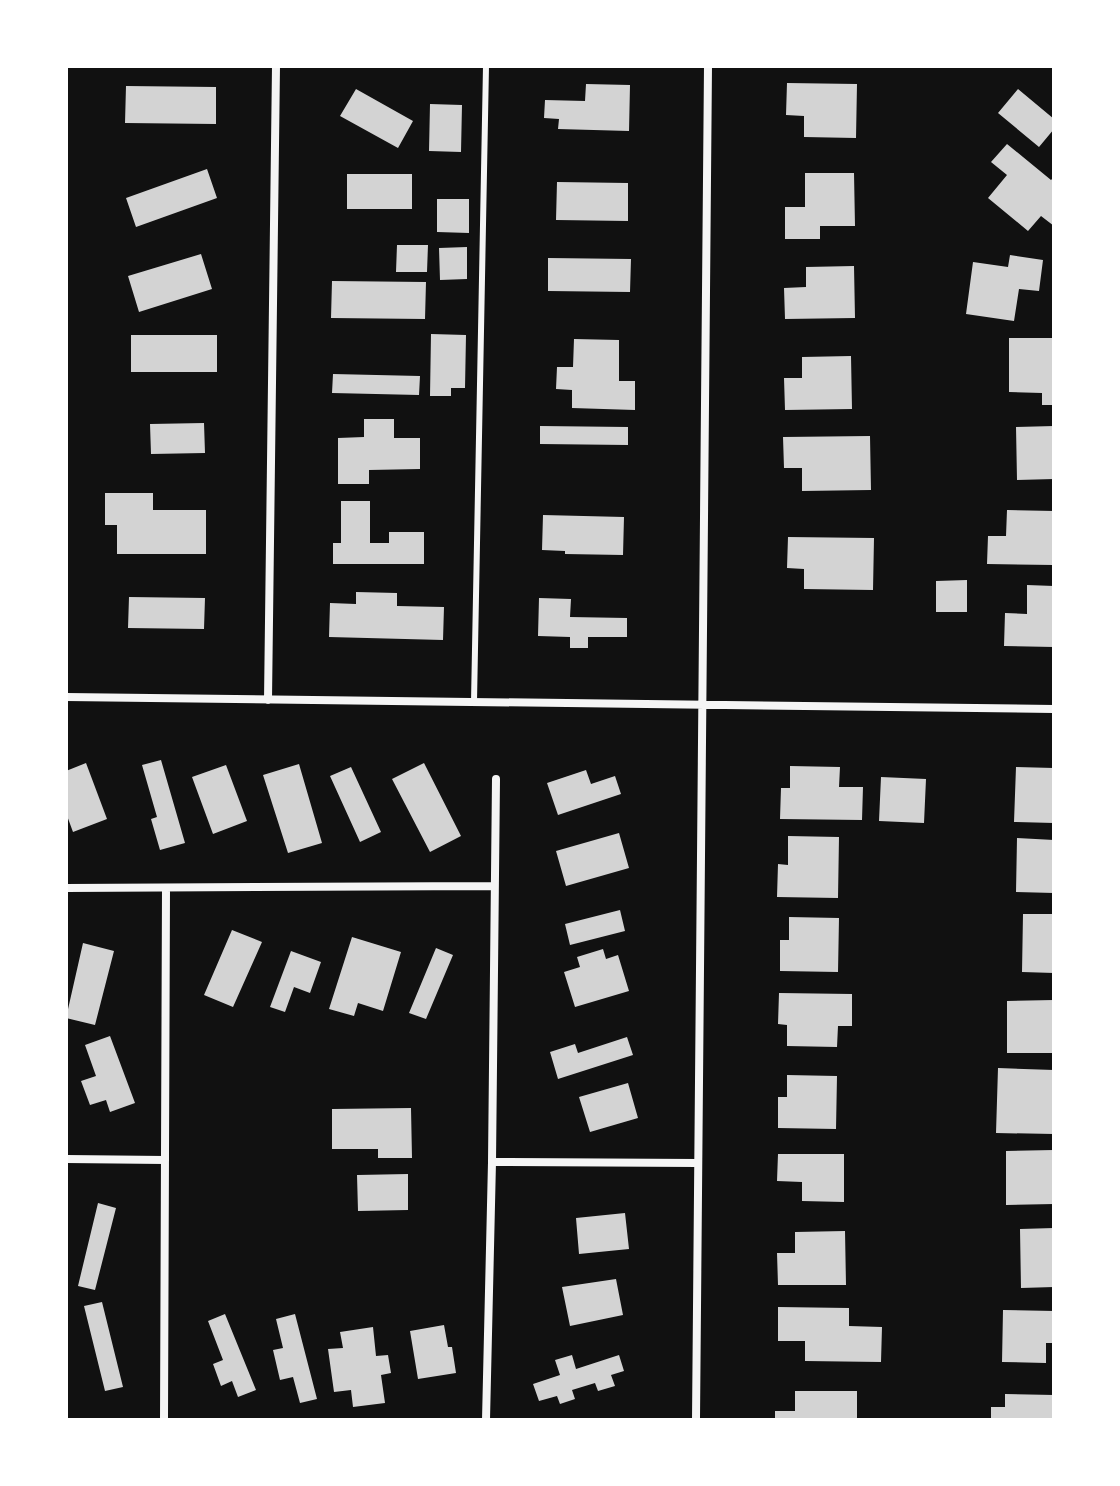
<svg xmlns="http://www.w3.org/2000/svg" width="1120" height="1486" viewBox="0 0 1120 1486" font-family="'Asap Condensed',sans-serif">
<rect width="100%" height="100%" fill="#111"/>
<path fill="#d3d3d3" d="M787,83L857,84L856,138L804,137V116L786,115Z
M586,84L630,85L629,131L558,129L559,119L544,118L545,100L585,101Z
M126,86L216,87V124L125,123Z
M356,89L413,121L398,148L340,116Z
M1018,89L1054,119V129L1039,147L998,113Z
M430,104L462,105L461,152L429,151Z
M1007,144L1051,180L1054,177V226L1041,216L1028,231L988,198L1007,175L991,162Z
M207,169L217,198L136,227L126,198Z
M805,173H854L855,226H820V239H785V207H805Z
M347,174H412V209H347Z
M557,182L628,183V221L556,220Z
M437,199H469V233L437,232Z
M397,245H428L427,272H396Z
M467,247V279L440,280L439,248Z
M201,254L212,289L139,312L128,276Z
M1010,255L1043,260L1039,291L1019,289L1014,321L966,314L973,262L1008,267Z
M548,258L631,259L630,292L548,291Z
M854,266L855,318L785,319L784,288L806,287V267Z
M332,281L426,282L425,319L331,318Z
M431,334L466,335L465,388H451V396H430Z
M131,335H217V372H131Z
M1009,338H1054V405H1042V393L1009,392Z
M574,339L619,340V381H635V410L572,408V390L556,389L557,367H573Z
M851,356L852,409L785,410L784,378H802V357Z
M333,374L420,376L419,395L332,393Z
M364,419H394V438H420V469L369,470V484H338V438L364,437Z
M204,423L205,453L151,454L150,424Z
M540,426L628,427V445L540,444Z
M1054,426V479L1017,480L1016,427Z
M870,436L871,490L802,491V468H784L783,437Z
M105,493H153V510H206V554H117V525H105Z
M341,501H370V543H389V532H424V564H333V543H341Z
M1007,510L1054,511V565L987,564L988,536H1006Z
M543,515L624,517L623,555L565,554V551L542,550Z
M788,537L874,538L873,590L804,589V569L787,568Z
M967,580V612H936V581Z
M1027,585L1054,586V647L1004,646L1005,613L1027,614Z
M356,592L397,593V606L444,607L443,640L329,637L330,603L356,604Z
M129,597L205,598L204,629L128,628Z
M539,598L571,599L570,617L627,618V637H588V648H570V637L538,636Z
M161,760L185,843L160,850L151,819L157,817L142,765Z
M86,763L107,819L73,832L66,813V771Z
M424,763L461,836L430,852L392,779Z
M299,764L322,843L288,853L263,775Z
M226,765L247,821L213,834L192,777Z
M790,766L840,767L839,787H863L862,820L780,819L781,788H790Z
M351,767L381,832L360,842L330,776Z
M1016,767L1054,768V823L1014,822Z
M586,770L591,784L615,776L621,794L558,815L547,783Z
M881,777L926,779L924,823L879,821Z
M619,833L629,868L566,886L556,851Z
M788,836L839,837L838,898L777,897L778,864L788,865Z
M1017,838L1054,840V893L1016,892Z
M620,910L625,931L570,945L565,924Z
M1023,914H1054V973L1022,972Z
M789,917L839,918L838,972L780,971V940H789Z
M232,930L262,942L233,1007L204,995Z
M352,937L401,952L383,1011L358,1003L354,1016L329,1009Z
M83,943L114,951L95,1025L66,1018Z
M436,948L453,955L426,1019L409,1013Z
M603,949L606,959L618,955L629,991L575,1007L564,972L580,967L577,957Z
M291,951L321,962L310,993L294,987L285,1012L270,1007Z
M779,993L852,994V1026H838L837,1047L787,1046V1025L778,1024Z
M1054,1000V1053H1007V1001Z
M110,1036L135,1103L110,1112L106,1100L90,1105L81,1081L96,1076L85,1045Z
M627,1037L633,1055L558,1079L550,1052L575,1044L578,1053Z
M998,1068L1054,1070V1134L996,1133Z
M787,1075L837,1076L836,1129L778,1128V1097H787Z
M628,1083L638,1118L590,1132L579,1097Z
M411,1108L412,1158H378V1149H332V1109Z
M1054,1150V1204L1006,1205V1151Z
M778,1154H844V1202L802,1201V1182L777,1181Z
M408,1174V1210L358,1211L357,1175Z
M98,1203L116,1208L95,1290L78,1286Z
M625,1213L629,1249L579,1254L576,1218Z
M1054,1228V1287L1021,1288L1020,1229Z
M845,1231L846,1285H778L777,1253H795V1232Z
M616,1279L623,1315L570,1326L562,1287Z
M102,1302L123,1387L105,1391L84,1306Z
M778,1307L849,1308V1326L882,1327L881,1362L805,1361V1341H778Z
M1003,1310L1054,1311V1343H1046V1363L1002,1362Z
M225,1314L256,1390L238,1397L232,1381L221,1386L213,1364L223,1360L208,1321Z
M295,1314L317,1399L300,1403L293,1377L280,1380L273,1350L283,1348L276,1319Z
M444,1325L448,1347H452L456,1373L418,1379L410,1331Z
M373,1327L376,1356L388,1355L391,1373L381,1375L385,1403L353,1407L351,1390L334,1392L328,1349L343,1348L340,1332Z
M572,1355L576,1369L619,1355L624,1371L611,1375L615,1386L598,1391L595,1383L572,1390L575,1399L560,1404L557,1396L539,1401L533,1384L560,1375L555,1360Z
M795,1391H857V1420H775V1411H795Z
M1005,1394L1054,1395V1420H991V1407H1005Z"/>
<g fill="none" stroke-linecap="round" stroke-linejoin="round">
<path stroke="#f5f5f5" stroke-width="6" d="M474,702L486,66"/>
<path stroke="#f5f5f5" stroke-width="8" d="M66,697L1054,709
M268,700L276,66
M66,888L493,886
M66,1159L165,1160
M492,1162L698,1163
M164,1420L166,889
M486,1420L492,1162L496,779
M696,1420L708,66"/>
</g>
<rect width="1120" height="1486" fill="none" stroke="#ffffff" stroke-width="136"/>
</svg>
